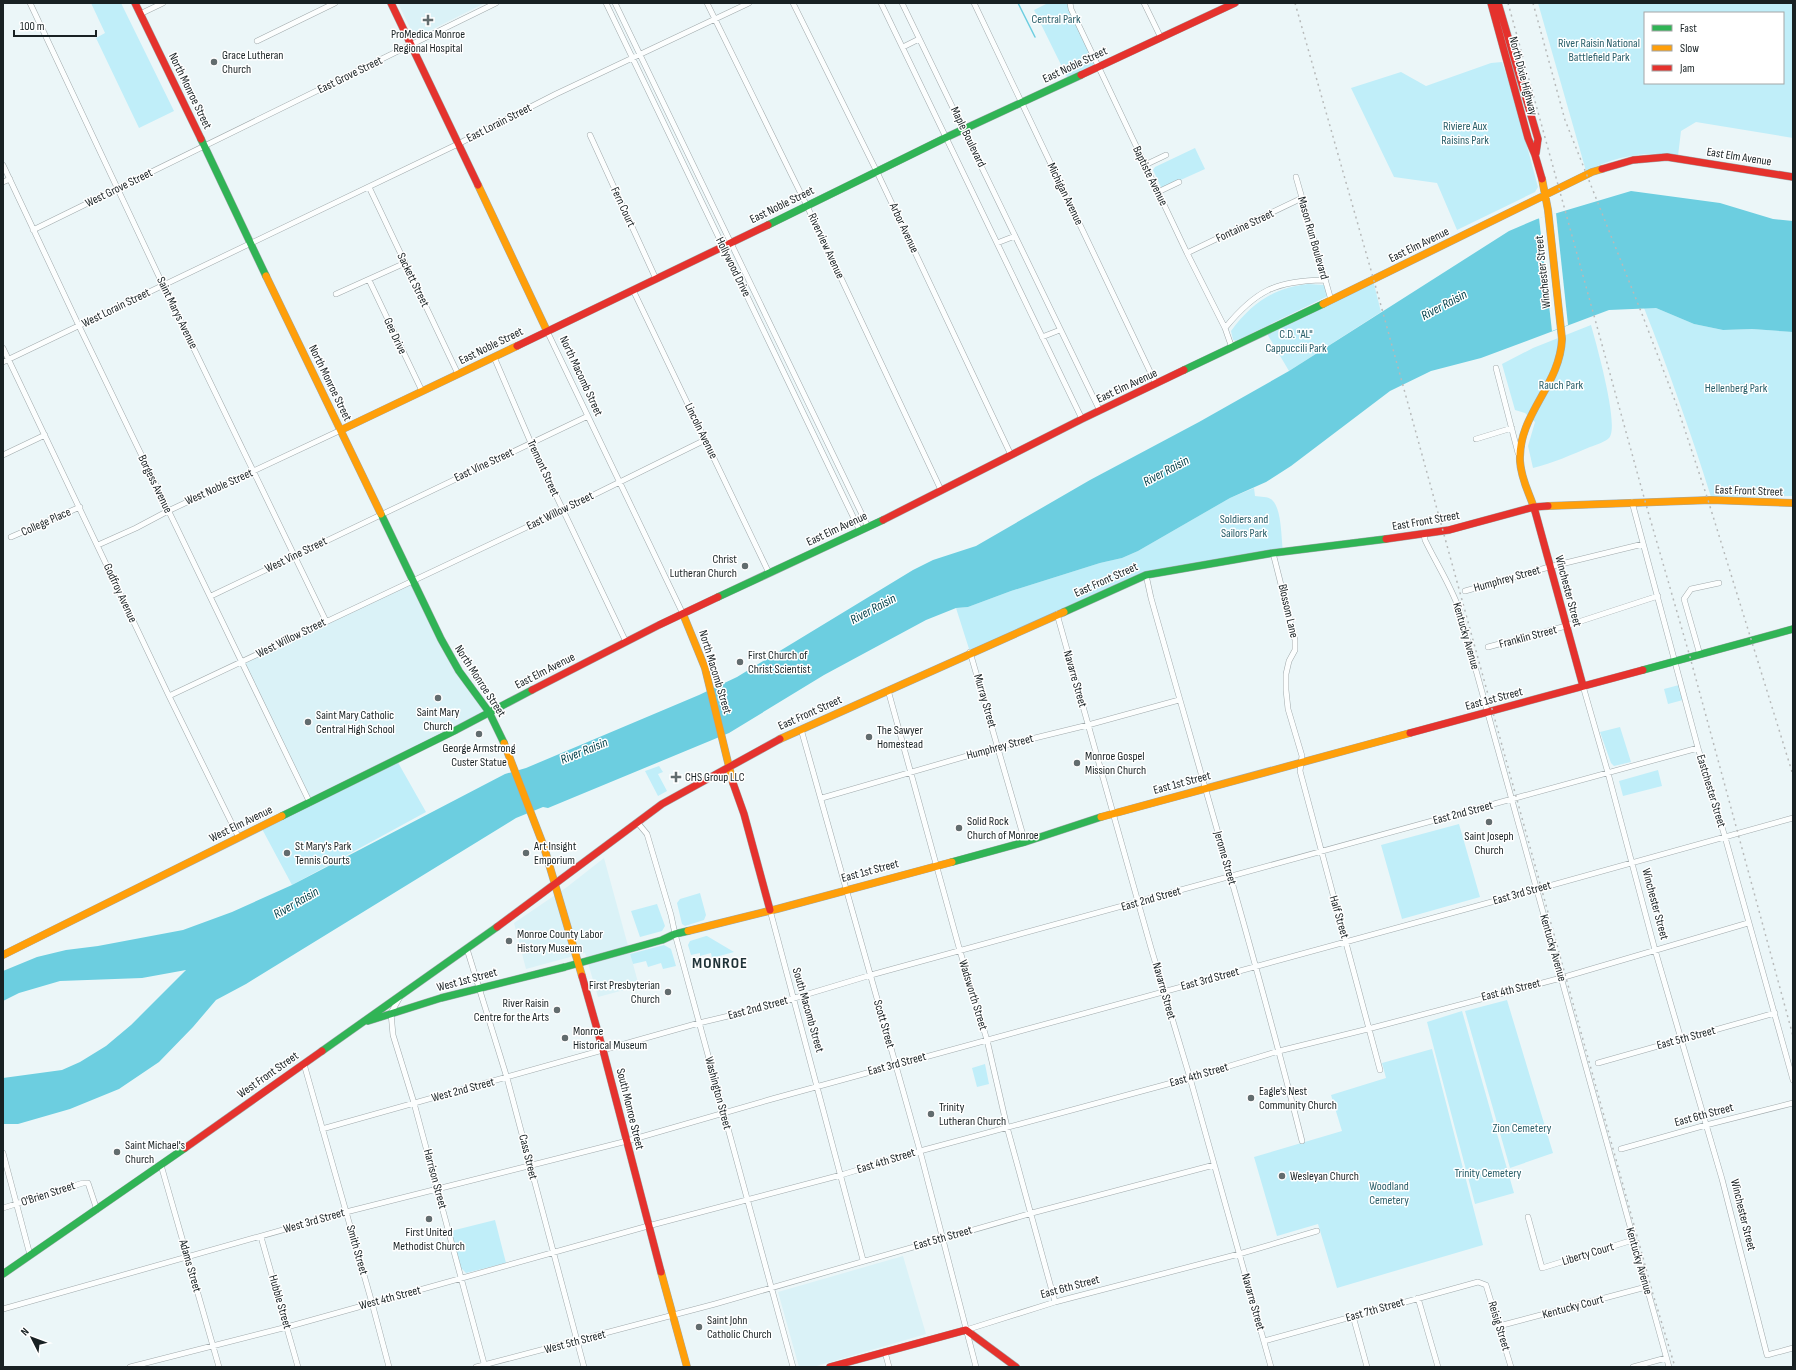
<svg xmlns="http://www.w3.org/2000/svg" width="1796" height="1370" viewBox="0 0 1796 1370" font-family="'Sofia Sans Condensed',sans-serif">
<rect width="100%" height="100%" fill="#ebf6f8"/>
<path fill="#daf2f7" d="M398,3H485L415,38Z
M413,580L441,639L489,712L310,803L241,662Z
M604,858L639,986L598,997L585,953L526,969L514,923L567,887Z
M903,1256L926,1334L813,1367H799L778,1292Z"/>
<path fill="#c0eef9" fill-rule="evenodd" d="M91,3H121L174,111L139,128L96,38L105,33Z
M1048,3H1070L1074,19L1094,64L1091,68L1068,79L1034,10Z
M1538,3H1793V138L1696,122L1681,131L1678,156C1645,150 1616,157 1586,171ZM1645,13H1783V83H1645Z
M1502,62L1513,94L1538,187L1535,192L1457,230L1437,183L1394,177L1351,88L1401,72L1426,86L1491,63Z
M1195,148L1205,169L1165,187H1161L1153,170L1155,167Z
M1373,280L1381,312L1289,371L1266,332Z
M1308,284L1324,285L1326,288L1328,296L1236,341L1233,340L1231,331C1252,303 1273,288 1308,284Z
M1644,308H1656L1694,324L1723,330L1752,329L1793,332V496L1711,497C1691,433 1669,371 1644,308Z
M1591,325C1596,343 1620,427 1609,438C1605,442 1596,445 1590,447C1571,455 1553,463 1533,468L1528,446L1535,422L1525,413L1515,410L1502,364L1533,348Z
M1254,488L1255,496C1261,497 1269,496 1273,501C1282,511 1281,538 1283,551L1146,575L970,652L956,608L968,607L1011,591L1100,563L1122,558L1138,551L1230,498Z
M1679,685L1683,700L1668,704L1664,689Z
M1620,727L1631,762L1614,766L1611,763L1600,732Z
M396,759L426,812L292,885L261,827Z
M659,766L663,772L658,774L667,791L658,796L645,771Z
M1658,770L1662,786L1623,796L1619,781Z
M1459,824L1480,897L1402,919L1381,845Z
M700,893L706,915L704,920L685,926L682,924L677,903L680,899Z
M657,904L665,926L662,931L640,937L631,911Z
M706,936H707L734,952L712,958L711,953L700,956V953L691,955L688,945L690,941Z
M664,945L671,949L676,966L663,969L661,963L648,967L646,961L633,964L630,954Z
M1507,1000L1553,1153L1510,1168L1465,1011Z
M1462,1011L1514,1193L1475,1204L1427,1022Z
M1432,1049L1483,1245L1337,1288L1318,1224L1277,1236L1254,1157L1342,1131L1331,1095L1386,1078L1382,1063Z
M985,1064L989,1084L977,1087L972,1068Z
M495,1220L506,1263L466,1273L461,1268L451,1231Z"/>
<path fill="#6ccee0" d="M1631,191L1720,203L1773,219L1793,221V332L1752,329L1723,330L1694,324L1656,308L1609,310L1481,358L1431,371L1390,391L1291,466L1266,482L1230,498L1138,551L1122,558L1100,563L1011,591L968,607L956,608L926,620L824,675L729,733L548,808L543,807L516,818L246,984L216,1000L193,1027L159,1062L119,1089L70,1109L18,1124H3V1078L62,1070L80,1062L106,1046L131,1025L186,970L142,978L60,981L19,993L3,1001V971L37,957L66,950L98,946L183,930L232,912L292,885L505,774L526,768L699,695L737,677L913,570L933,560L976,546L1090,480L1199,422L1289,371L1509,231L1537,219Z"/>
<path fill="#ebf6f8" d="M1556,213L1568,325L1552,331L1539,218Z"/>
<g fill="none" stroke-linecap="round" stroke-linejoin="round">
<path stroke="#6ccee0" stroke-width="1.5" d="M1018,3L1035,37"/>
<g stroke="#a0a9ab" stroke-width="6">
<path id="street" d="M30,3L163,285L326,621
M606,3L860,531
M615,3L868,527
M707,3L807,206L941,490
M793,3L877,172L1011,455
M881,3L1082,419
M902,3L1100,411
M974,3L1156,384
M1070,3L1071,9L1187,253L1225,328L1232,348
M1144,3L1161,38
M140,14L163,3
M257,41L335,3
M903,47L919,39
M590,135L656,279
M3,165L79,326L310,803
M1145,165L1166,155
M1296,177L1331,300
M3,182L10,179
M369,187L458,374
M1158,192L1179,182
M33,230L496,3
M997,243L1015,236
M1187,253L1302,198
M369,280L422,391
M633,290L769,573
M336,294L405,263
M1225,328C1256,290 1276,281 1324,280
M547,331L683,614
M1042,337L1060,330
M3,348L169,696L239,838
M494,357L531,443L626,642
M3,362L458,144L556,94L749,3
M1496,368L1518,453
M1476,439L1512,428
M3,455L45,435
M1632,502L1698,748L1725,837L1793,1080
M1424,535L1425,540C1436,563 1450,584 1459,609L1669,1367
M11,537L80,507
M98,545L136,528L168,511L341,430
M1273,553L1295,640V650L1289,661L1286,674V690L1288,709L1302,756L1300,771L1380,1070
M1146,575L1151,598C1202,779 1256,959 1302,1141
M1465,591L1549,567L1643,544
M211,596L588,416
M1057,614L1151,948L1190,1078L1271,1367
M1488,647L1566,626L1658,596
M970,652L1025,842
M1700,655L1684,599L1691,589L1719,583
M1583,686L1608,773L1655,950L1722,1179L1767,1355L1793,1348
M888,690L960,951L987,1040L1007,1127L1055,1302
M169,696L563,510L705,440
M801,729L920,1151L976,1367
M822,798L998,747L1088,725L1179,700
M637,822L647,834L671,915L675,934L793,1367
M770,910L863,1260
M467,949L507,1078L584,1367
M400,997L391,1013L393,1035L414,1103L485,1367
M1598,1063L1775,1013
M304,1064L372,1303L389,1367
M322,1129L699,1023L758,1009L871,975L1698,748
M1621,1149L1706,1125L1793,1103
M3,1153L30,1255
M161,1165L219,1367
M3,1208L83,1183H88L97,1210
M1528,1217L1542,1268L1633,1240
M261,1237L298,1367
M1418,1298L1438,1367
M3,1309L346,1212L627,1141L772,1099L1477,906L1793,818
M1353,1316L1367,1367
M1499,1326L1646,1287
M966,1330L1055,1302L1239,1254L1317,1231
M1264,1341L1478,1282L1486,1285L1511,1367
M885,1352L889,1367
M130,1367L287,1327L648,1226L841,1175L920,1151L1190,1078L1279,1051L1368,1029L1561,978L1748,923
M476,1367L715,1304L1032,1213L1214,1165
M1633,1367L1666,1358"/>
</g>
<g stroke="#a0a9ab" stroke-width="8">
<path id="fast" d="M201,139L266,276
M768,225L947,137L1081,75
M1184,370L1323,304
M381,514L441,639L459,671L489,712L504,743
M718,597L883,520
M1064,612L1146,575L1273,553L1386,539
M1643,670L1793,629
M282,816L456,730L532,690
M952,862L1025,842L1101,817
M368,1021L441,998L565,967L662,940L675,934L688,931
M322,1051L497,927
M3,1274L185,1148"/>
</g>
<g stroke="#a0a9ab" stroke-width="8">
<path id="slow" d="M478,185L547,331
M266,276L381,514
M1323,304L1592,172L1602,169
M341,430L517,346
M1548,506L1711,500L1793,503
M1535,511C1530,494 1521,480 1520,461C1518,414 1560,386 1562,339L1548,210L1542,179
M683,614L705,668L733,783
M780,739L1064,612
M504,743L544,847L582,976
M1101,817L1410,733
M688,931L777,909L952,862
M3,955L282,816
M661,1272L687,1367"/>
</g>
<g stroke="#a0a9ab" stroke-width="8">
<path id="jam" d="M135,3L201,139
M391,3L478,185
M1491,3L1528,138L1535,155L1542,179
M1498,3L1538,139L1536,153
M1081,75L1235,3
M1602,169L1633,160L1667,157L1793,177
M517,346L768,225
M1535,511L1583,686
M883,520L1082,419L1184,370
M1386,539L1449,530L1534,507L1548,506
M532,690L659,625L718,597
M1410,733L1643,670
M733,783L744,814L770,910
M497,927L662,804L780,739
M582,976L603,1050L661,1272
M185,1148L322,1051
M830,1367L966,1330L1016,1367"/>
</g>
<use href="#street" stroke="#fcfefe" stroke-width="5"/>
<use href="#fast" stroke="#30b455" stroke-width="7"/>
<use href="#slow" stroke="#ff9f0a" stroke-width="7"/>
<use href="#jam" stroke="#e5322d" stroke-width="7"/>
<path stroke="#b7baba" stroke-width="1.5" stroke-dasharray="2 4" stroke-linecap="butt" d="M1295,3L1380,302L1653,1294L1675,1367
M1508,3L1645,501L1690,657L1793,1036
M1533,3L1565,120L1642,314L1677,406L1708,500L1793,775"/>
</g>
<g fill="#626c6e" stroke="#fff" stroke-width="1.5">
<path d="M426 14h4v4h4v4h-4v4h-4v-4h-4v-4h4z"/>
<circle cx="214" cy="62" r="4"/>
<circle cx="745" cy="566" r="4"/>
<circle cx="740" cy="662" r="4"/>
<circle cx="438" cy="698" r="4"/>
<circle cx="308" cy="722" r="4"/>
<circle cx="479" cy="734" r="4"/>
<circle cx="869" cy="737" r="4"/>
<circle cx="1077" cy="763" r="4"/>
<path d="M674 771h4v4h4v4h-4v4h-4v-4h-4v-4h4z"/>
<circle cx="1489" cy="822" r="4"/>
<circle cx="959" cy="828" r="4"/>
<circle cx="287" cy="853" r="4"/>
<circle cx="526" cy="853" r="4"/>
<circle cx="509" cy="941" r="4"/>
<circle cx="668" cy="992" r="4"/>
<circle cx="557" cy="1010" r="4"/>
<circle cx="565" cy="1038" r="4"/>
<circle cx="1251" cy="1098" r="4"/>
<circle cx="931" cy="1114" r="4"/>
<circle cx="117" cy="1152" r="4"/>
<circle cx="1282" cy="1176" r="4"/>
<circle cx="429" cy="1219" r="4"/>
<circle cx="699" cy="1327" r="4"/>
</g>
<g text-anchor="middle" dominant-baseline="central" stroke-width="3" stroke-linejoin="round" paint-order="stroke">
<g font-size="12" fill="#295e69" stroke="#fff">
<text x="1056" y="19">Central Park</text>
<text x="1599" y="43">River Raisin National<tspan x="1599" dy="14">Battlefield Park</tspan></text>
<text x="1465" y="126">Riviere Aux<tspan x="1465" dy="14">Raisins Park</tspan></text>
<text x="1296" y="334">C.D. "AL"<tspan x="1296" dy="14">Cappuccili Park</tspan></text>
<text x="1561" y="385">Rauch Park</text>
<text x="1736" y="388">Hellenberg Park</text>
<text x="1244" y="519">Soldiers and<tspan x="1244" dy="14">Sailors Park</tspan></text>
<text x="1522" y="1128">Zion Cemetery</text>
<text x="1488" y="1173">Trinity Cemetery</text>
<text x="1389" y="1186">Woodland<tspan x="1389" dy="14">Cemetery</tspan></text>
</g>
<g font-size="12" fill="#182123" stroke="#fff" text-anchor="start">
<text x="428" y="34" text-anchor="middle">ProMedica Monroe<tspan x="428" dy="14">Regional Hospital</tspan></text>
<text x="222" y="55">Grace Lutheran<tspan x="222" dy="14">Church</tspan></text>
<text x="737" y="559" text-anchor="end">Christ<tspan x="737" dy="14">Lutheran Church</tspan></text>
<text x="748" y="655">First Church of<tspan x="748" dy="14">Christ Scientist</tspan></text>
<text x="438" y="712" text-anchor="middle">Saint Mary<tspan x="438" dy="14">Church</tspan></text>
<text x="316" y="715">Saint Mary Catholic<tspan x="316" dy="14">Central High School</tspan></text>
<text x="877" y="730">The Sawyer<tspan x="877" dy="14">Homestead</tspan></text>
<text x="479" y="748" text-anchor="middle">George Armstrong<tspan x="479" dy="14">Custer Statue</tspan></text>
<text x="1085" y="756">Monroe Gospel<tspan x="1085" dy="14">Mission Church</tspan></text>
<text x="685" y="777">CHS Group LLC</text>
<text x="967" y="821">Solid Rock<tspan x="967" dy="14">Church of Monroe</tspan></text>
<text x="1489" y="836" text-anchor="middle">Saint Joseph<tspan x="1489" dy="14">Church</tspan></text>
<text x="295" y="846">St Mary's Park<tspan x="295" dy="14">Tennis Courts</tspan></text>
<text x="534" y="846">Art Insight<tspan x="534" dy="14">Emporium</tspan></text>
<text x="517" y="934">Monroe County Labor<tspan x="517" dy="14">History Museum</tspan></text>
<text x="660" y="985" text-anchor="end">First Presbyterian<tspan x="660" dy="14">Church</tspan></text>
<text x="549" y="1003" text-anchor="end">River Raisin<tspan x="549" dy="14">Centre for the Arts</tspan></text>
<text x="573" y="1031">Monroe<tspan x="573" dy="14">Historical Museum</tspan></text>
<text x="1259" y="1091">Eagle's Nest<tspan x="1259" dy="14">Community Church</tspan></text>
<text x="939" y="1107">Trinity<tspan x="939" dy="14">Lutheran Church</tspan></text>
<text x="125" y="1145">Saint Michael's<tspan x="125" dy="14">Church</tspan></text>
<text x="1290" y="1176">Wesleyan Church</text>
<text x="429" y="1232" text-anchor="middle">First United<tspan x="429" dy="14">Methodist Church</tspan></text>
<text x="707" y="1320">Saint John<tspan x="707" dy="14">Catholic Church</tspan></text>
</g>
<g font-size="12" fill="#182123" stroke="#fff">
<text transform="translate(1075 65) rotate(-25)">East Noble Street</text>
<text transform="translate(350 75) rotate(-26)">East Grove Street</text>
<text transform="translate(1523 76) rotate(75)">North Dixie Highway</text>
<text transform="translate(190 91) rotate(64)">North Monroe Street</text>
<text transform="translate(499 123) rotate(-27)">East Lorain Street</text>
<text transform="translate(968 137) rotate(64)">Maple Boulevard</text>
<text transform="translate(1739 157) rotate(9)">East Elm Avenue</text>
<text transform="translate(1150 176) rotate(64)">Baptiste Avenue</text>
<text transform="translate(119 188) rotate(-26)">West Grove Street</text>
<text transform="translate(1065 194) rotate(64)">Michigan Avenue</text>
<text transform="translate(782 205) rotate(-26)">East Noble Street</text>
<text transform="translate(623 207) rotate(65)">Fern Court</text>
<text transform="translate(1245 226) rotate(-25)">Fontaine Street</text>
<text transform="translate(904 228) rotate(65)">Arbor Avenue</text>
<text transform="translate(1313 238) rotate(74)">Mason Run Boulevard</text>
<text transform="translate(1419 245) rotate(-26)">East Elm Avenue</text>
<text transform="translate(826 246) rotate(65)">Riverview Avenue</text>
<text transform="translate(733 267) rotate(64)">Hollywood Drive</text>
<text transform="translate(1543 272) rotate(-96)">Winchester Street</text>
<text transform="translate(413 280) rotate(64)">Sackett Street</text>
<text transform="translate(116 308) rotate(-26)">West Lorain Street</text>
<text transform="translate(177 313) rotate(64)">Saint Marys Avenue</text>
<text transform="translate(395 336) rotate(65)">Gee Drive</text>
<text transform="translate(491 346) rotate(-26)">East Noble Street</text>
<text transform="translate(581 376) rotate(65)">North Macomb Street</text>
<text transform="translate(330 383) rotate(64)">North Monroe Street</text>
<text transform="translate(1127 386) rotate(-25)">East Elm Avenue</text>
<text transform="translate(701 431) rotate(64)">Lincoln Avenue</text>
<text transform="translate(484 465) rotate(-25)">East Vine Street</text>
<text transform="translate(543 468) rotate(65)">Tremont Street</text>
<text transform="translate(155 484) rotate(64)">Borgess Avenue</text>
<text transform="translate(219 487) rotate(-24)">West Noble Street</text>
<text transform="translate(1749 491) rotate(2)">East Front Street</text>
<text transform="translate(560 511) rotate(-26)">East Willow Street</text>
<text transform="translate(1426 521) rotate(-10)">East Front Street</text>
<text transform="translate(46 522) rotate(-24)">College Place</text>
<text transform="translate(837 529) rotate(-25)">East Elm Avenue</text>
<text transform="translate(296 555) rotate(-26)">West Vine Street</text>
<text transform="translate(1507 579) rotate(-16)">Humphrey Street</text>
<text transform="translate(1106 580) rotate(-24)">East Front Street</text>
<text transform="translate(1568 591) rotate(75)">Winchester Street</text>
<text transform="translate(120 593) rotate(65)">Godfroy Avenue</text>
<text transform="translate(1288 611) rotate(77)">Blossom Lane</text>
<text transform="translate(1466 636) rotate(74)">Kentucky Avenue</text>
<text transform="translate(1528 637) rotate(-15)">Franklin Street</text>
<text transform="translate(291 638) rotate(-26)">West Willow Street</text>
<text transform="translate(545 671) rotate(-27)">East Elm Avenue</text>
<text transform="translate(715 672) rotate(73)">North Macomb Street</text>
<text transform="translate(1075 679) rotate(74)">Navarre Street</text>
<text transform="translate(480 681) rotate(57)">North Monroe Street</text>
<text transform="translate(1494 699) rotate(-15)">East 1st Street</text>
<text transform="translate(985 701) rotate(74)">Murray Street</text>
<text transform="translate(810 713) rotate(-24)">East Front Street</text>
<text transform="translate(1000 747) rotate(-15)">Humphrey Street</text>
<text transform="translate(1182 783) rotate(-15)">East 1st Street</text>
<text transform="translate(1711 791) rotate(73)">Eastchester Street</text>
<text transform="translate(1463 813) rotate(-15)">East 2nd Street</text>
<text transform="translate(241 824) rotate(-26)">West Elm Avenue</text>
<text transform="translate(1225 858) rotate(74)">Jerome Street</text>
<text transform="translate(870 871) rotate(-15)">East 1st Street</text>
<text transform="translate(1522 893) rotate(-16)">East 3rd Street</text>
<text transform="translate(1151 899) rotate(-16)">East 2nd Street</text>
<text transform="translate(1655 904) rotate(75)">Winchester Street</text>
<text transform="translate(1339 917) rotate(74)">Half Street</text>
<text transform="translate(1553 948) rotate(74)">Kentucky Avenue</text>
<text transform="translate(1210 979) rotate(-15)">East 3rd Street</text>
<text transform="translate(467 980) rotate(-15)">West 1st Street</text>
<text transform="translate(1511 990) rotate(-14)">East 4th Street</text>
<text transform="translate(1164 991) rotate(74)">Navarre Street</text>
<text transform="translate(973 995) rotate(73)">Wadsworth Street</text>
<text transform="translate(758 1008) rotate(-15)">East 2nd Street</text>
<text transform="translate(808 1010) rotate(74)">South Macomb Street</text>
<text transform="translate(884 1024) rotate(74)">Scott Street</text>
<text transform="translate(1686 1038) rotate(-15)">East 5th Street</text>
<text transform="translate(897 1064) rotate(-15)">East 3rd Street</text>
<text transform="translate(268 1075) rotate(-35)">West Front Street</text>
<text transform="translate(1199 1075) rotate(-16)">East 4th Street</text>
<text transform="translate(463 1090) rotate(-15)">West 2nd Street</text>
<text transform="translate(718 1093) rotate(75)">Washington Street</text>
<text transform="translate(630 1109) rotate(76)">South Monroe Street</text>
<text transform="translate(1704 1115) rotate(-15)">East 6th Street</text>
<text transform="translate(528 1157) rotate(76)">Cass Street</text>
<text transform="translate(886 1161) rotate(-17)">East 4th Street</text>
<text transform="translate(435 1179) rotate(75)">Harrison Street</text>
<text transform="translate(48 1194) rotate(-18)">O'Brien Street</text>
<text transform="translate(1743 1215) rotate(76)">Winchester Street</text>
<text transform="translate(314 1221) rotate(-16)">West 3rd Street</text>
<text transform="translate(943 1238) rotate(-16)">East 5th Street</text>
<text transform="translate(357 1250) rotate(74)">Smith Street</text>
<text transform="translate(1588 1254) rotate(-17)">Liberty Court</text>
<text transform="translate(1639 1261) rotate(74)">Kentucky Avenue</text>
<text transform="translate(190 1266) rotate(74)">Adams Street</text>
<text transform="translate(1070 1287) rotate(-15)">East 6th Street</text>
<text transform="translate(390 1298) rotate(-15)">West 4th Street</text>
<text transform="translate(280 1302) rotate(74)">Hubble Street</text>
<text transform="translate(1253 1302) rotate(74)">Navarre Street</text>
<text transform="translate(1573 1307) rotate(-15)">Kentucky Court</text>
<text transform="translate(1375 1310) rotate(-16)">East 7th Street</text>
<text transform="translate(1499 1326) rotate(73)">Reisig Street</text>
<text transform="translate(575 1342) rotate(-15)">West 5th Street</text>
</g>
<g font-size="13" font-style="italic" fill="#02404a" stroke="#fff">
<text transform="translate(1444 305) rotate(-28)">River Raisin</text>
<text transform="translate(1166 471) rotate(-28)">River Raisin</text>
<text transform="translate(873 609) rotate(-28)">River Raisin</text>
<text transform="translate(584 751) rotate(-22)">River Raisin</text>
<text transform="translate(296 903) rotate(-30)">River Raisin</text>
</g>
<g font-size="16" font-weight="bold" letter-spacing="1" fill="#1f3237" stroke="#fff">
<text x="720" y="963">MONROE</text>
</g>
</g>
<rect width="1796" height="1370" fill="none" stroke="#182123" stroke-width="8"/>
<rect x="1644" y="12" width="140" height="72" fill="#ffffff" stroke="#a3a6a7"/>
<rect x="1652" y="25" width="20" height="6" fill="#30b455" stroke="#a3a6a7"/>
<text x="1680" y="32" font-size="12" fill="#182123">Fast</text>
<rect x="1652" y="45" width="20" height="6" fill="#ff9f0a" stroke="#a3a6a7"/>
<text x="1680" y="52" font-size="12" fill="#182123">Slow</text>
<rect x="1652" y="65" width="20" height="6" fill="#e5322d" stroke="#a3a6a7"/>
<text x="1680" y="72" font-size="12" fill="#182123">Jam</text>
<g transform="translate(32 1338) rotate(312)" stroke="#ffffff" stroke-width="3" paint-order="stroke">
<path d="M0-3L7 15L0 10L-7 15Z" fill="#182123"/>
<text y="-6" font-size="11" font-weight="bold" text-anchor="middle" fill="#182123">N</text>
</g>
<path d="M14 30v6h82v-6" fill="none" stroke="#182123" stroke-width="2"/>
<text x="20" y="30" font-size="12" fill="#182123" stroke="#ffffff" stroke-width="3" paint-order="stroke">100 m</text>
</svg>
